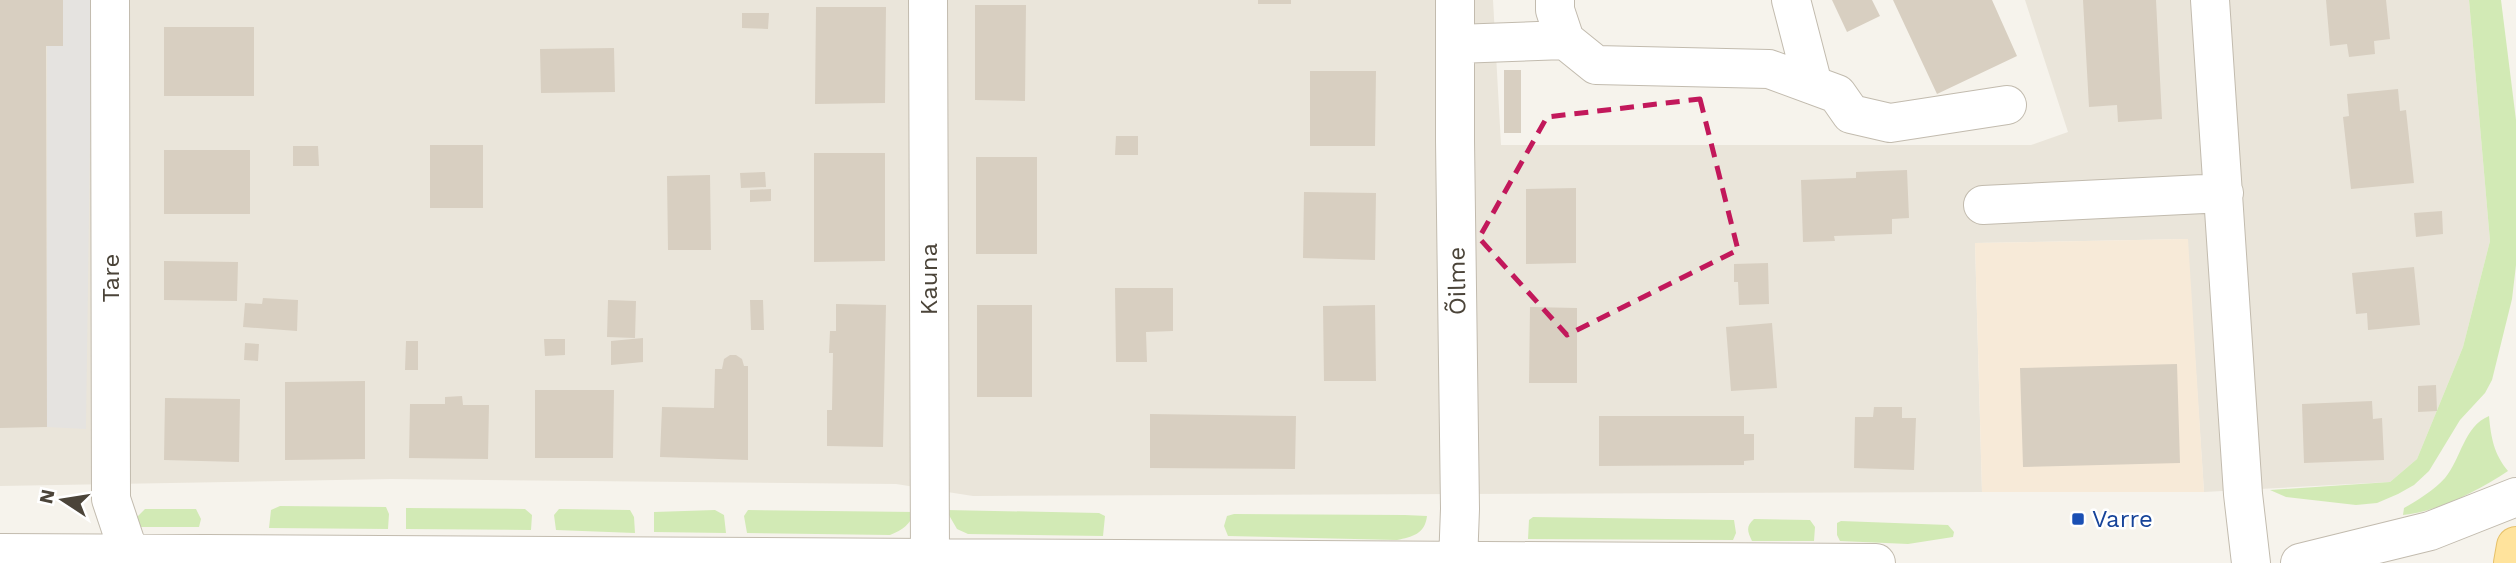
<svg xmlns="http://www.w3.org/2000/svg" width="2516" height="563" viewBox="0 0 2516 563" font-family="'Work Sans',sans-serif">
<rect width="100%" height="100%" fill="#f6f3ec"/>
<path fill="#eae5da" d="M0,0H1493L1501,145H2031L2068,132L2025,0H2469L2490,241L2463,347L2417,459L2390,482L2204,492L2187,239L1975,243L1982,492L973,496L896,484L391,479L0,486Z"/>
<path fill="#f7ead8" d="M2188,239L2204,492H1982L1975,243Z"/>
<path fill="#d2eab5" d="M2469,0H2501L2516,120V265L2512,299L2492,380L2485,393L2460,420L2429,471L2414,485L2398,494L2377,503L2356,505L2286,497L2270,490L2390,482L2417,459L2463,347L2490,241Z
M2489,416C2491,438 2494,454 2508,471C2480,490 2437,512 2403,515L2404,508C2418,500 2434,490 2445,478C2461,459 2464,426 2489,416Z
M280,506L386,507L389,514L388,529L269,528L271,510Z
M406,508L525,509L532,515L531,530L406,529Z
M145,509H196L201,519L199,527H138L133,521Z
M559,509L630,510L634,517L635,533L556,530L554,515Z
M715,510L724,515L726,533L654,532V512Z
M748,510L915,512C910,524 903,530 890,535L747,533L744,516Z
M946,510L1099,513L1105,516L1103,536L968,534L957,529Z
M1234,514L1405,515L1427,516C1425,534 1412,537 1397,540L1228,536L1224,526L1227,516Z
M1533,517L1734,520L1736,533L1733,540L1528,539L1529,520Z
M1754,519L1810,520L1815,527L1814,541H1752C1747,531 1746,526 1754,519Z
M1841,521L1948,525L1954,532L1953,537L1908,544L1840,541L1837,535V523Z"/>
<path fill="#e5e3e0" d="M63,0H92L86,429L47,427V46Z"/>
<path fill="#d8cfc1" d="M0,0H63V46H46L47,427L0,428Z
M1258,0H1291V4H1258Z
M1832,0H1872L1880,16L1847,32Z
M1893,0H1992L2017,56L1937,94Z
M2083,0H2156L2162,119L2118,122L2117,105L2089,107Z
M2326,0H2386L2390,39L2374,41L2375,54L2349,57L2347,44L2330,46Z
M975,5H1026L1025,101L975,100Z
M816,7H886L885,103L815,104Z
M742,13H769L768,29L742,28Z
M164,27H254V96H164Z
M614,48L615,92L541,93L540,49Z
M1504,70H1521V133H1504Z
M1310,71H1376L1375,146H1310Z
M2398,89L2400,111L2406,110L2414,183L2351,189L2343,117L2349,116L2347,94Z
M1116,136H1138V155H1115Z
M430,145H483V208H430Z
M293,146H318L319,166H293Z
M164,150H250V214H164Z
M814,153H885V261L814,262Z
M976,157H1037V254H976Z
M1907,170L1909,218L1892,219V234L1834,236L1835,241L1803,242L1801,180L1856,178V172Z
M765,172L766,187L741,188L740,173Z
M710,175L711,250H668L667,176Z
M1576,188V263L1526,264V189Z
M771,189V201L750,202V190Z
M1304,192L1376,193L1375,260L1303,258Z
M2442,211L2443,234L2416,237L2414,213Z
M164,261L238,262L237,301L164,300Z
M1768,263L1769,304L1739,305L1738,282H1734V264Z
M2414,267L2420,325L2368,330L2367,313L2356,314L2352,273Z
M1115,288H1173V331L1146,332L1147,362H1116Z
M263,298L298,300L297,331L243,327L245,303L262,304Z
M608,300L636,301L635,338L607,337Z
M750,300H763L764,330H751Z
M836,304L886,305L883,447L827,446V410H832L833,353H829L830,331H836Z
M977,305H1032V397H977Z
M1375,305L1376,381H1324L1323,306Z
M1530,307L1577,308V383H1529Z
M1772,323L1777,388L1731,391L1726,327Z
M643,338V362L611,365V341Z
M544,339H565V355L545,356Z
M406,341H418V370H405Z
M245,343L259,344L258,361L244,360Z
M730,355H736L742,359L744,366H748V460L660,457L662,407L714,408L715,369H722L724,359Z
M2177,364L2180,463L2023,467L2020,368Z
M365,381V459L285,460V382Z
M2436,385L2437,411L2418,412V386Z
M535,390H614L613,458H535Z
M462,396L463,405H489L488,459L409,458L410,404H445V397Z
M165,398L240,399L239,462L164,460Z
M2372,401L2373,419L2382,418L2384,460L2304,463L2302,404Z
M1874,407H1902V418H1916L1914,470L1854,468L1855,417H1873Z
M1150,414L1296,416L1295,469L1150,468Z
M1599,416H1744V434H1754V460L1744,461V465L1599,466Z"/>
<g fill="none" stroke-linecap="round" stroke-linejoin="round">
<g stroke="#c2bbae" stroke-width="40">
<path id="minor" d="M110,0L111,499L129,553V563
M928,0L930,558
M1455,0V141L1460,509L1458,563
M1555,0V10L1565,40
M1791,0L1813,85
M2210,0L2243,494L2251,563
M1456,44L1565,40L1596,65L1769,69L1837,94L1851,114L1890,123L2007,105
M1983,205L2224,193
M0,553L1876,563
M2300,563L2430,531L2516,497"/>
</g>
<g stroke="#e6c16a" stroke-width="40">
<path id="major" d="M2513,563L2516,546"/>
</g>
<use href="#minor" stroke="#fff" stroke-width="38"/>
<use href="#major" stroke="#ffe39c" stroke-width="38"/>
</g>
<path fill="none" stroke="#c2185b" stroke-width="5" stroke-dasharray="14 9" stroke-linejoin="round" d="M1700,99L1738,250L1567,335L1479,238L1547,117Z"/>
<rect fill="#1a4fb4" stroke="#fff" stroke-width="2.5" x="2071" y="512" width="14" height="14" rx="3.5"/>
<g text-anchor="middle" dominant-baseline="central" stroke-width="5" stroke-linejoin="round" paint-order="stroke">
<g font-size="24" fill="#4b4439" stroke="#fff">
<text transform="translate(111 278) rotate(-90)">Tare</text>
<text transform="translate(929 279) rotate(-90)">Kauna</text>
<text transform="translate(1457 281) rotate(-91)">Õilme</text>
</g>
<g font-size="24" fill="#164399" stroke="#fff" text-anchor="start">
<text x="2092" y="519">Varre</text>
</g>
</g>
<g transform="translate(63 500) rotate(282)" stroke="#ffffff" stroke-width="5" paint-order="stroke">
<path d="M0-5L12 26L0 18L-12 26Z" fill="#4b4439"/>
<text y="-10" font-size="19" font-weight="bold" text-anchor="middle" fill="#4b4439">N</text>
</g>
</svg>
